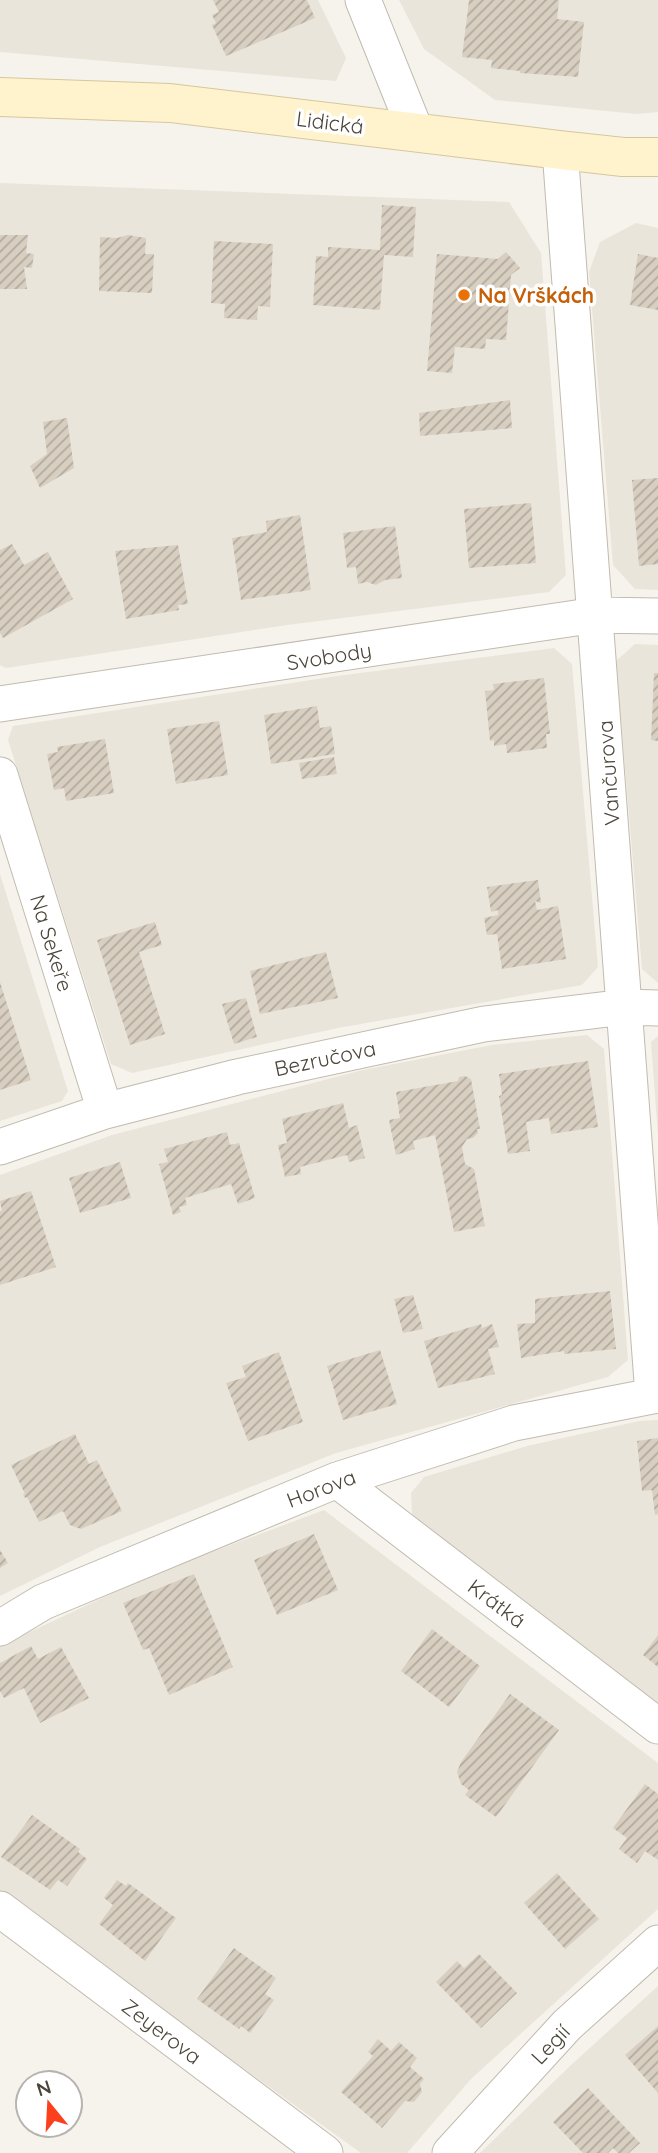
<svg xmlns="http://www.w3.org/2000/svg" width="658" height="2153" viewBox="0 0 658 2153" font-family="Quicksand,sans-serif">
<defs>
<pattern id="building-hatch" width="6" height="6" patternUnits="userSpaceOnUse" patternTransform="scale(1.75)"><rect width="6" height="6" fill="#d8cfc1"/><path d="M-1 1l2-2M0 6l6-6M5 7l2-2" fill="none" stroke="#b1aa9e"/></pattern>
</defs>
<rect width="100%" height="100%" fill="#f6f3ec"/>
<path fill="#eae5da" d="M0,0H318L346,58L336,81L0,52Z
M399,0H658V112L637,114L495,100L424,49Z
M0,183L509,202L541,253L566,575L549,592L287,625L6,668L0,665Z
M636,223L658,228V590L635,589L613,565L589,272L600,242Z
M635,644L658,645V983L642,969L616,661Z
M554,648L572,664L598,967L582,985L338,1028L132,1073L111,1064L8,740L13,726L337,676Z
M0,874L68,1091L62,1101L0,1121Z
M587,1035L604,1049L628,1360L608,1377L336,1453L100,1547L0,1596V1175L112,1135L363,1070L492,1045Z
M658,1036V1136L651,1042Z
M658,1420V1703L425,1527L412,1514L411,1493L424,1477L527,1446L639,1421Z
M324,1510L658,1763V1909L471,2079L407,2153H361L0,1893V1646L151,1575Z
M658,1986V2153H480L571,2065Z"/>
<path fill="url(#building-hatch)" d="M213,0H307L315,18L226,56L212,25L216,23L212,15L219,12Z
M469,0H559L557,19L584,22L578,77L520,73V71L491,68L492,60L462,57Z
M382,205L416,207L413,257L384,255L380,310L313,305L316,256L328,257V247L380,250Z
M0,235H28L26,253L34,254L32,268L24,267L27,289H0Z
M128,235L146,238L145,254H154L152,293L99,291L100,237L117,238Z
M214,241L273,244L270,307L258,306L257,320L224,318L225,304L211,303Z
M506,252L520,268L511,275L506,340L486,339L485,349L455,347L452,373L427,371L437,254L498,259Z
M638,254L658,258V310L630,305Z
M510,400L512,428L420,436L419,413Z
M67,418L74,468L40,488L30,466L47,454L43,422Z
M658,478V564L639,566L632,480Z
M531,503L536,563L469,568L464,509Z
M300,515L311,590L241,600L232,538L267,532L266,521Z
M395,526L402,578L385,580L376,585L367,582L358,584L356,567L347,568L343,533Z
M12,544L24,565L48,552L73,599L3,638L0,633V550Z
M178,545L188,604L178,605L179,610L126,619L115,551Z
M654,673H658V741L651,740Z
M544,678L550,734H546L547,748L507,753L506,744L494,746V740L490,741L485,691L494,690L493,684Z
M317,706L320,728L331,726L335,754L271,764L264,715Z
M219,721L228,775L176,784L167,729Z
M105,739L114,793L66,801L64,788L54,790L47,754L58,752L57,747Z
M334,757L337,774L302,779L299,763Z
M538,880L541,903L535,901L537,910L558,906L566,959L502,969L497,934L487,935L484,918L498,915V910L491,912L487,887Z
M155,922L162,945L139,952L165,1034L130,1045L97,940Z
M326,952L338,998L260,1014L250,971Z
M0,982L31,1080L0,1090Z
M246,998L257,1037L234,1044L222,1004Z
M588,1061L598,1127L551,1134L549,1118L526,1122L530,1151L508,1154L499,1096L502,1095L499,1074Z
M465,1076L471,1079L480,1129H477L478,1133L473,1138L467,1139L462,1147L465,1164L474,1169L485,1226L454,1232L435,1135L413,1141L415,1149L396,1155L389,1120L400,1118L396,1092L458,1081L459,1077Z
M343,1103L349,1128L357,1125L365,1158L349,1162L347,1155L300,1167L301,1174L285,1177L278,1145L287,1143L282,1119Z
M227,1132L230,1145L239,1143L255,1198L238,1204L231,1184L185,1198L187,1205L179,1207L181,1212L173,1215L159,1164L168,1162L164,1149Z
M120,1162L131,1198L80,1213L69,1178Z
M31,1191L56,1267L0,1285V1211H2L0,1201Z
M610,1291L616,1349L564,1354V1351L521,1358L517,1324L535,1323V1299Z
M413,1295L423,1329L403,1333L394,1299Z
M481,1324L482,1328L492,1324L499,1347L488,1349L495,1374L438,1388L424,1341Z
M380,1350L397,1404L343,1420L327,1366Z
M279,1352L303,1422L248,1441L226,1383L246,1377L242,1366Z
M75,1434L89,1464L97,1460L122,1511L81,1529L70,1525L63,1511L39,1522L27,1497L25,1498L23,1494H25L11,1465Z
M658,1438V1514L655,1515L652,1490L642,1491L637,1441Z
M314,1534L338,1590L277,1615L254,1560Z
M0,1550L8,1563L0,1568Z
M194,1574L233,1667L169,1695L149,1648L143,1650L123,1603Z
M432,1629L480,1666L449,1707L401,1671Z
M658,1635V1667L643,1655Z
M31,1646L38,1659L61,1647L89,1698L40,1723L24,1688L4,1698L0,1691V1663Z
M510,1694L559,1730L496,1817L465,1795L469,1790L461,1784L457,1772L461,1762Z
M645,1784L658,1794V1860L645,1851L637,1863L619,1849L627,1838L613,1828Z
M32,1815L80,1849L78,1852L87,1859L67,1886L58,1880L50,1890L1,1857Z
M557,1873L599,1919L565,1949L524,1903Z
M117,1880L126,1886L128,1883L176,1918L145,1961L99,1924L113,1905L104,1898Z
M234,1948L276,1978L265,1994L274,2000L250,2033L241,2026L239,2029L197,1999Z
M479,1954L517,1993L481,2028L436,1982L457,1961L464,1968Z
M658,2026V2093L625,2055Z
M378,2039L391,2051L399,2042L417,2058L410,2067L424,2079L420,2084L422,2092L414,2102L405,2101L382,2128L341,2092L373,2056L368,2052Z
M588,2088L640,2143L629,2153H618L613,2148L608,2153H583L553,2122Z"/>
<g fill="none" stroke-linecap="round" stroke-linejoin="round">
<g stroke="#c2bbae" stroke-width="37">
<path id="street" d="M363,0L416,132
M560,150L653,1395
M0,704L596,615L658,616
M0,775L105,1111
M0,1147L105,1111L237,1077L484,1024L625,1007L658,1008
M337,1480L658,1726
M0,1628L43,1602L337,1480L514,1423L658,1395
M0,1909L325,2153
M450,2153L567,2025L658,1943"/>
</g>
<g stroke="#d6c79b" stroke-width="40">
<path id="secondary" d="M0,97L170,103L560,150L623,157H658"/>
</g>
<use href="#street" stroke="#fff" stroke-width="35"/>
<use href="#secondary" stroke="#fff3cd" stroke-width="38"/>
</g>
<circle fill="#e8710a" stroke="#fff" stroke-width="2.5" cx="464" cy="295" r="7"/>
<g text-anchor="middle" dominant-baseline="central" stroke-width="7" stroke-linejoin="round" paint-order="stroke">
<g font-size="21" fill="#4b4439" stroke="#fff">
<text transform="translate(330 122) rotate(7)">Lidická</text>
<text transform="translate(329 656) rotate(-9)">Svobody</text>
<text transform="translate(608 773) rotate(-94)">Vančurova</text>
<text transform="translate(52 943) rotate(73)">Na Sekeře</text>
<text transform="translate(325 1058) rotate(-12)">Bezručova</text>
<text transform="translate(321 1488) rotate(-21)">Horova</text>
<text transform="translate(497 1603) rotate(37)">Krátká</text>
<text transform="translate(162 2031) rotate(37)">Zeyerova</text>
<text transform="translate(550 2044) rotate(-47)">Legií</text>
</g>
<g font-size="21" font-weight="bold" fill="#c56008" stroke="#fff" text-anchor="start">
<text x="478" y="295">Na Vrškách</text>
</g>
</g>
<g transform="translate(49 2104) rotate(342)"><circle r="33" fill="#ffffff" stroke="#b7b4b0" stroke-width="2"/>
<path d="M0-5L12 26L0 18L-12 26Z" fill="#fc3f1d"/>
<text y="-10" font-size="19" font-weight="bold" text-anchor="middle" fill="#4b4439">N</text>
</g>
</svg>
